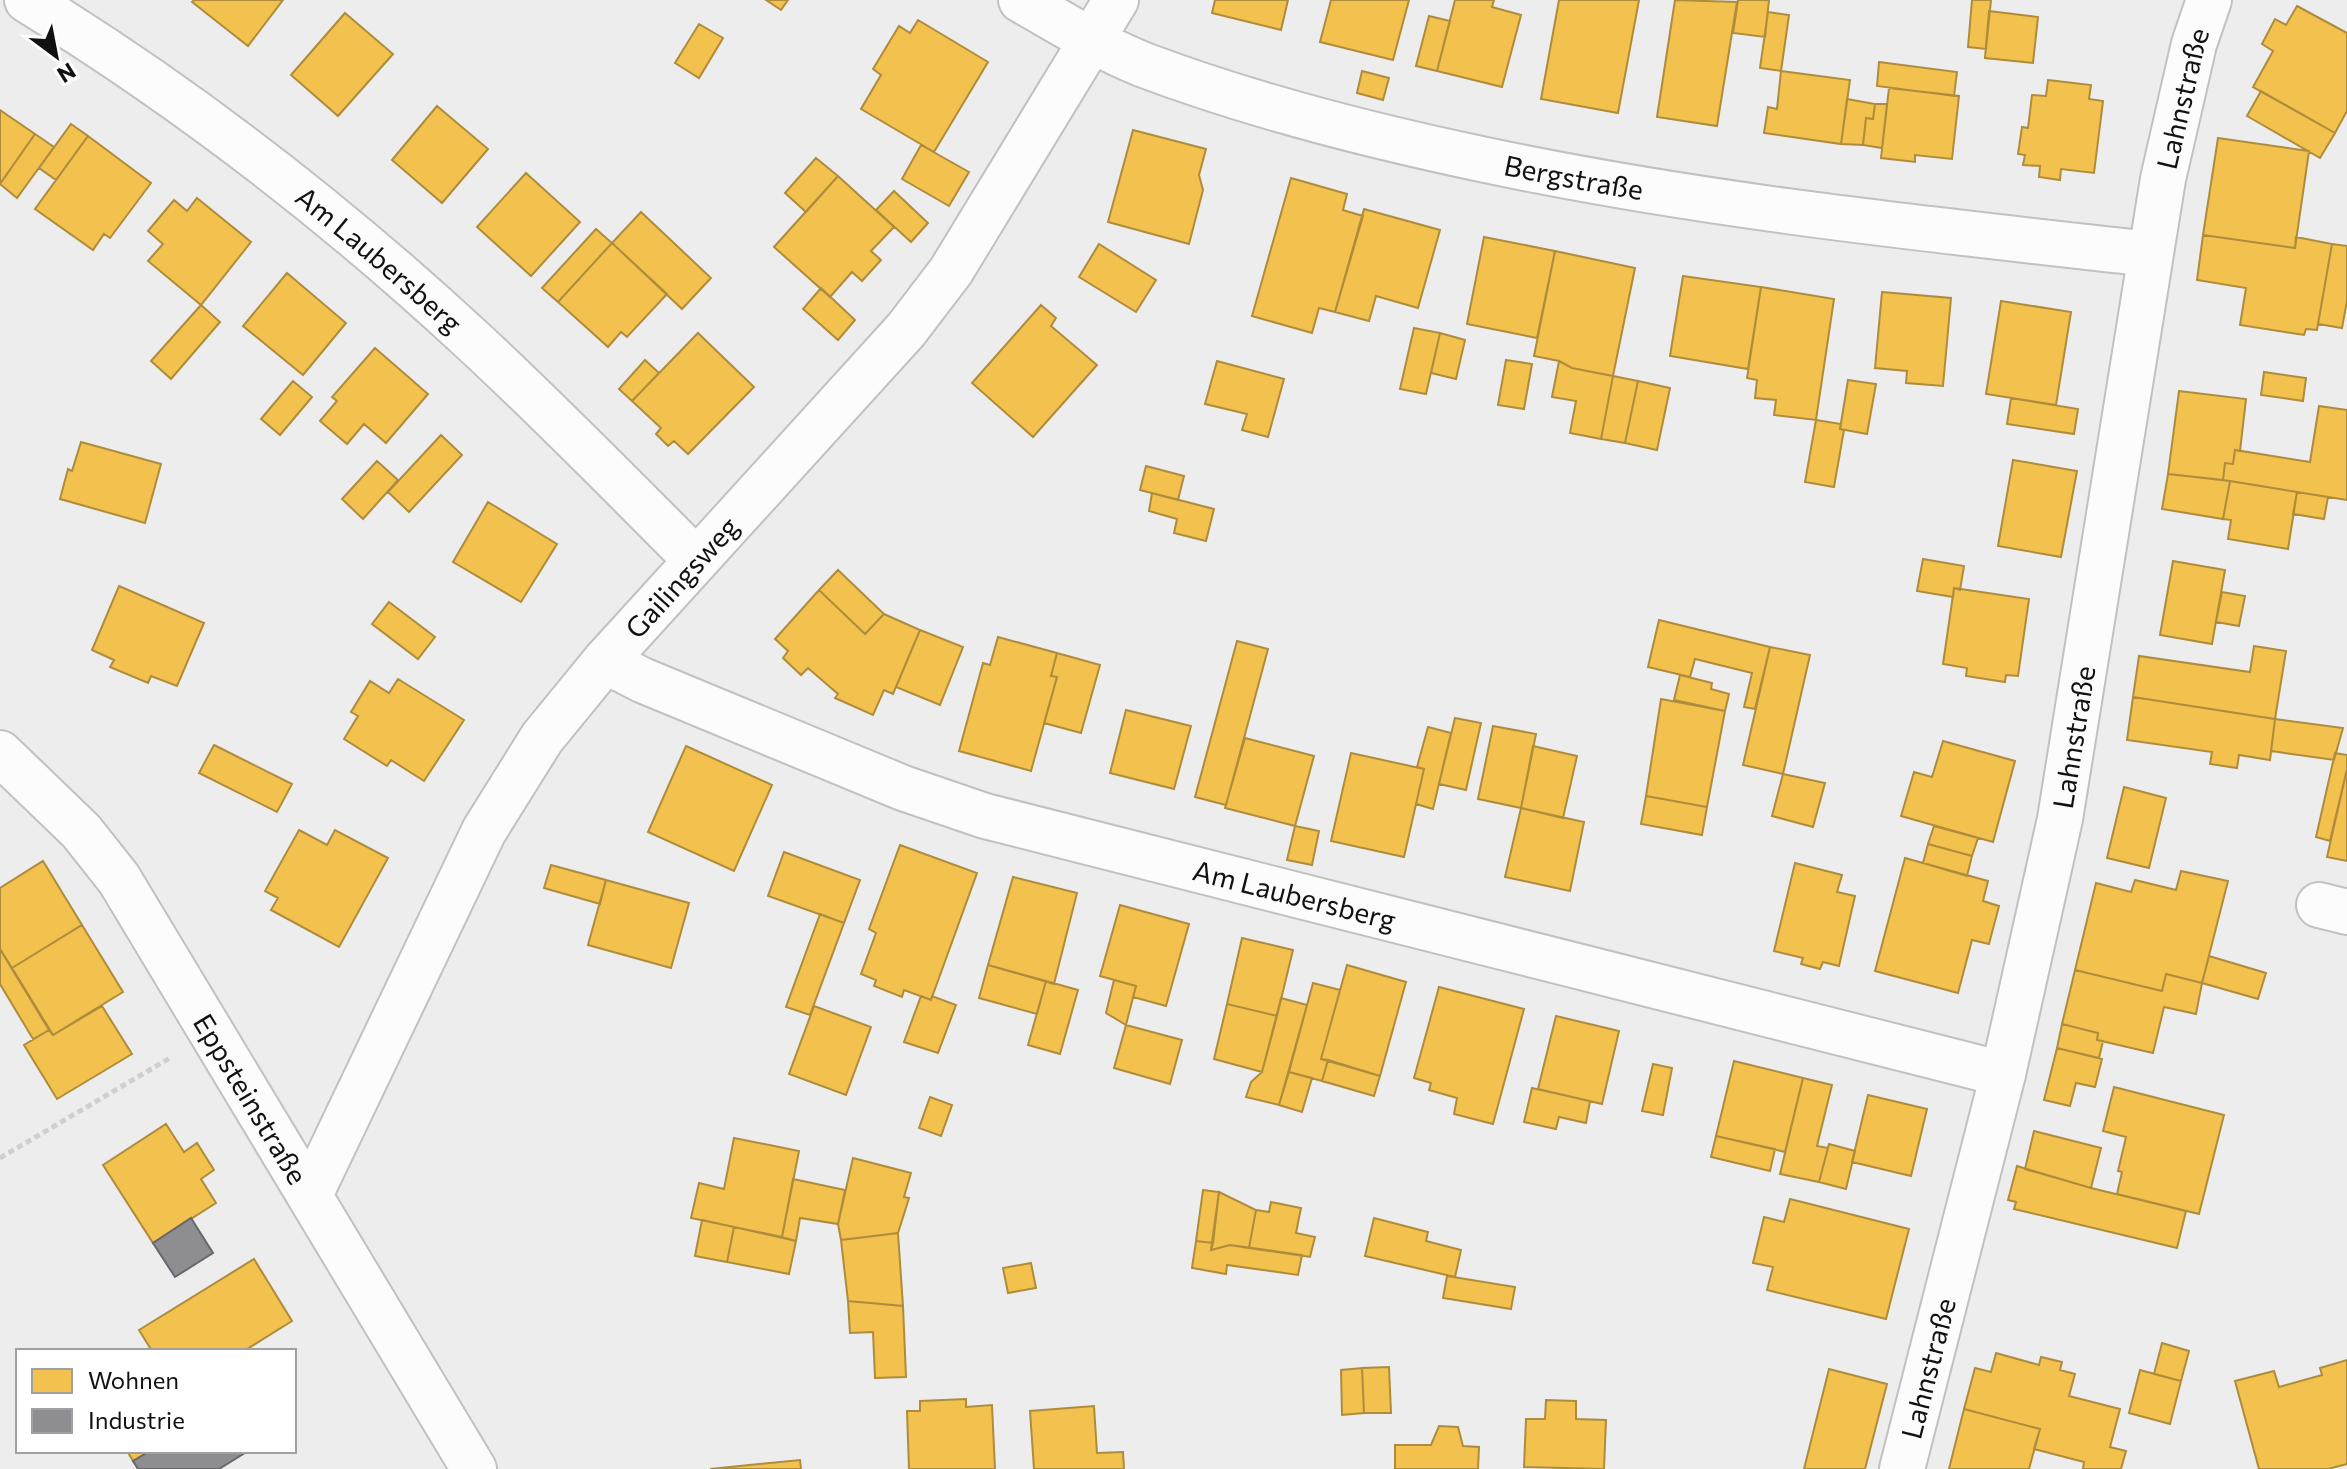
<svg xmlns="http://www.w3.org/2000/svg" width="2347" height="1469" viewBox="0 0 2347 1469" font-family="Commissioner,sans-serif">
<rect width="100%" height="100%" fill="#eeedee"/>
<path fill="#f2c14e" stroke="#ae8c3c" stroke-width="2" d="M194,0H283L248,46L192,2Z
M766,0H788L781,10Z
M1215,0H1288L1281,30L1212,13Z
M1331,0H1409L1393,60L1320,42Z
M1455,0H1494L1492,7L1521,15L1502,87L1437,71Z
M1559,0H1639L1618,113L1541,99Z
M1675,0L1737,2L1717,126L1657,117Z
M1738,0H1769L1765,37L1733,33Z
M1972,0H1991L1986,49L1968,47Z
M2297,6L2347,33V111L2335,133L2253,87L2273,51L2262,44L2275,19L2286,25Z
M1989,11L2038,17L2033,63L1985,58Z
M1768,12L1789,15L1781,71L1760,68Z
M345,13L393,54L338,116L291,75Z
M1429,16L1450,21L1437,71L1416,66Z
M918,20L988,62L934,152L861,109L881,75L873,69L899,26L910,33Z
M699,24L723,38L699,78L675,63Z
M1879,62L1957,72L1954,96L1877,86Z
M1362,71L1389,78L1383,100L1357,93Z
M1781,71L1850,80L1841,144L1764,133L1768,107L1777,109Z
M2048,80L2091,85L2089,99L2103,101L2094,173L2061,169L2060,180L2039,177L2040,166L2023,165L2025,155L2018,154L2022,127L2028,128L2032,95L2046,96Z
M1889,88L1959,96L1952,159L1915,155V162L1881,158Z
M2261,91L2335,133L2320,158L2247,116Z
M1847,99L1875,104L1873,119L1866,118L1863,145L1841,144Z
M1875,104H1887L1882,148L1863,145L1866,118L1873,119Z
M437,106L488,149L442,203L392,160Z
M0,110L35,134L0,184Z
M71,124L88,136L56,180L39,168Z
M1133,130L1206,149L1199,175L1203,190L1189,244L1108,222Z
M35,134L54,147L17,198L0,184Z
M88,136L151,183L110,238L104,234L93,250L35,209Z
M2218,138L2309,151L2295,248L2203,235Z
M921,145L969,172L949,206L902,179Z
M816,158L838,176L806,212L785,193Z
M526,173L580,222L531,276L477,227Z
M838,176L894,227L871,251L881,260L862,281L852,272L830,297L774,247Z
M1291,178L1347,194L1343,210L1363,216L1335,312L1319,308L1312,333L1252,316Z
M894,191L928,223L911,242L876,210Z
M197,198L251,242L201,305L148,261L163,244L148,231L174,200L187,211Z
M1364,209L1440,230L1418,308L1376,296L1369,321L1335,312Z
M641,212L711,278L682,309L612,243Z
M596,229L612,243L558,302L542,288Z
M2203,235L2295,248L2296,237L2332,244L2317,330L2306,329L2304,335L2240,325L2246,288L2197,280Z
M1484,237L1555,251L1537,338L1467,324Z
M612,243L667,294L627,337L621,332L608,347L558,302Z
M1099,244L1156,280L1136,312L1079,277Z
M2332,244L2347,246V301L2342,328L2318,324Z
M1555,251L1635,268L1613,376L1572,368L1559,361L1534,356Z
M287,273L346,323L303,375L243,326Z
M1683,276L1761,287L1748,369L1670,356Z
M1761,287L1834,299L1816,420L1774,415L1776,400L1755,398L1757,380L1747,378Z
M821,288L855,320L838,340L803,309Z
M1882,292L1951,298L1943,386L1906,383L1907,371L1875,368Z
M2001,301L2071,312L2056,405L1986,394Z
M201,305L220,322L171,379L151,361Z
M1041,305L1056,318L1051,326L1097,365L1033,437L972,383Z
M1414,328L1440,333L1426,394L1400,389Z
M698,333L754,387L688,454L674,441L668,446L656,434L661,428L632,401Z
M1440,333L1465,340L1456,379L1431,373Z
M375,348L428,394L386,443L364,424L347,444L320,421L337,401L332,397Z
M645,360L659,373L632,401L619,389Z
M1506,360L1532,364L1524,409L1498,405Z
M1217,361L1284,379L1268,437L1242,430L1247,414L1205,404Z
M1559,361L1572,368L1613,376L1601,439L1570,433L1576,401L1552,397Z
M2264,372L2306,378L2303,401L2261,395Z
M1613,376L1638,381L1625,443L1601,439Z
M1848,380L1876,384L1867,434L1840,429Z
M293,381L312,397L280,435L261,419Z
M1638,381L1670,388L1657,450L1625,443Z
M2179,391L2246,399L2240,451L2235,450L2233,464L2225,463L2223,480L2168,474Z
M2011,398L2078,409L2074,434L2007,424Z
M2319,406L2347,410V500L2223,480L2225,463L2233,464L2235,450L2310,462Z
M1816,420L1841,424L1840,429L1844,430L1834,487L1805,482Z
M441,435L462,455L409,512L388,492Z
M81,442L161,464L145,523L60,499L68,469L72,471Z
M2013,460L2077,471L2061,557L1998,546Z
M377,461L398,480L363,519L342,499Z
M1146,466L1184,476L1178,500L1140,490Z
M2168,474L2230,481L2223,519L2162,509Z
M2230,481L2297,492L2288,549L2228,539L2231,520L2223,519Z
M2297,492L2328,497L2324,519L2293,514Z
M1152,493L1214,509L1206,541L1174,533L1177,519L1149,511Z
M488,502L557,544L521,602L453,562Z
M1923,559L1964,566L1960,590L1954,588L1953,597L1917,591Z
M2173,561L2225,570L2212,644L2160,635Z
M838,570L884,614L865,634L819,590Z
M119,586L204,623L177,686L151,676L148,683L110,667L114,660L92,650Z
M1954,588L2029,599L2018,676L2006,675L2005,682L1966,676L1967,668L1943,664Z
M819,590L865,634L884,614L920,630L893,694L884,690L873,715L835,698L838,694L808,668L801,675L783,658L788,651L775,639Z
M2222,592L2245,596L2239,626L2216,622Z
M389,602L435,637L418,659L372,624Z
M1659,620L1770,647L1755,709L1744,707L1752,673L1695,659L1690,677L1648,667Z
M920,630L963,647L940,705L896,687Z
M998,637L1057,653L1051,676L1057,677L1031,771L959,751L983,663L990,665Z
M1237,641L1268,649L1226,805L1195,797Z
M2254,646L2286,651L2275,719L2133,697L2139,656L2250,672Z
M1770,647L1810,655L1783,774L1743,765Z
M1057,653L1100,665L1081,733L1044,723L1057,677L1051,676Z
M1680,675L1712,683L1711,689L1729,694L1725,711L1674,700Z
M398,679L464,720L424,781L391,760L387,766L344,739L358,716L351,712L370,681L389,693Z
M2133,697L2275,719L2270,760L2239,755L2237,768L2210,764L2212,752L2127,740Z
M1661,699L1725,711L1707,807L1646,796Z
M1126,710L1191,726L1174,789L1110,773Z
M1455,718L1481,723L1466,790L1439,784Z
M2275,719L2343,728L2334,760L2271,751Z
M1493,726L1536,734L1521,808L1478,799Z
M1428,727L1451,733L1433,809L1416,804L1424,769L1417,767Z
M1245,738L1314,756L1295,826L1225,808Z
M1943,741L2015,761L1993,842L1901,816L1914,772L1932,777Z
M214,745L292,784L277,812L199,773Z
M686,746L772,785L734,871L648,832Z
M1533,746L1577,756L1563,818L1521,808Z
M1351,753L1424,769L1404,857L1331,841Z
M2335,753L2347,755V769L2330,841L2316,837Z
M2347,769V861L2327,857Z
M1783,774L1825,783L1813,827L1772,816Z
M2124,787L2166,798L2149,868L2107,858Z
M1646,796L1707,807L1702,835L1641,824Z
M1521,808L1584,822L1570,891L1505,877Z
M1295,826L1319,831L1312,865L1287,860Z
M1934,826L1978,838L1972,856L1928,844Z
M299,830L327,845L335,830L388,858L339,947L271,910L278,898L265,891Z
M1928,844L1972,856L1967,876L1923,863Z
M900,845L977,873L931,1000L904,990L902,997L874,986L876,980L861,974L876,933L869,929Z
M784,852L860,880L844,923L768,896Z
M1905,858L1988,881L1983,901L1999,906L1989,944L1972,940L1958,993L1875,971Z
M43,861L82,925L12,968L0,949V888Z
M1795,863L1842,875L1837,892L1855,896L1839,966L1823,962L1820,969L1801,964L1803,958L1774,951Z
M551,865L606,880L600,904L544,888Z
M2181,871L2228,881L2202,983L2166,974L2162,991L2075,970L2096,883L2131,892L2135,880L2176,890Z
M1013,877L1077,893L1054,984L988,965Z
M606,880L689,903L671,968L588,945Z
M1120,905L1189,924L1166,1006L1133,997L1136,986L1100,976Z
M820,914L844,923L810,1015L786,1007Z
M82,925L123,992L53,1035L12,968Z
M1242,938L1293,950L1277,1016L1227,1004Z
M0,949L49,1030L33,1039L0,984Z
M2209,956L2266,973L2258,999L2202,983Z
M988,965L1046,981L1037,1014L979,998Z
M1347,965L1406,982L1380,1076L1321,1059Z
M2075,970L2162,991L2166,974L2202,983L2196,1014L2164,1007L2153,1053L2097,1040L2098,1033L2062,1024Z
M1114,980L1136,986L1126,1025L1106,1013Z
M1046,981L1078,990L1060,1054L1028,1045Z
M1313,983L1340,990L1321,1059L1328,1060L1322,1081L1289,1072Z
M1439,987L1524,1009L1493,1124L1454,1114L1457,1098L1429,1090L1431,1083L1414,1078Z
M921,996L931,1000L932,996L956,1005L938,1053L904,1042Z
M1281,998L1307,1005L1279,1105L1246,1097L1251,1082L1262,1072Z
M1227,1004L1277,1016L1262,1072L1214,1059Z
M102,1006L132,1054L57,1099L24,1045L49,1030L53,1035Z
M814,1006L871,1027L846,1095L789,1074Z
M1556,1016L1619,1031L1602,1104L1538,1089Z
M2062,1024L2098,1033L2097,1040L2103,1041L2099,1058L2057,1048Z
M1126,1025L1182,1040L1170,1084L1114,1068Z
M2057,1048L2102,1059L2095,1087L2076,1083L2070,1106L2044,1100Z
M1328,1060L1380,1076L1374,1096L1322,1081Z
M1734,1061L1803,1078L1785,1152L1716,1136Z
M1653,1064L1672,1068L1663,1115L1642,1111Z
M1289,1072L1312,1078L1302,1112L1279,1105Z
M1803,1078L1832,1085L1817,1146L1828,1148L1819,1182L1780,1174Z
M2114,1087L2224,1115L2199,1214L2117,1194L2122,1172L2118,1171L2126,1137L2103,1131Z
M1532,1088L1590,1101L1586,1123L1559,1117L1556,1129L1524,1122Z
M1868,1095L1927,1109L1911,1176L1852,1162Z
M930,1097L952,1105L941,1136L919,1128Z
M166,1124L184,1152L197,1143L214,1170L201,1179L216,1203L153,1243L103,1165Z
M2034,1131L2101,1148L2091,1188L2025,1169Z
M1716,1136L1775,1149L1770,1171L1711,1157Z
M734,1138L799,1151L782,1237L691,1218L699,1183L724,1189Z
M1829,1144L1855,1151L1846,1189L1819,1182Z
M853,1158L911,1173L904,1197L909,1198L898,1233L841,1240L838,1224Z
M2017,1166L2091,1188L2186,1211L2177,1248L2014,1209L2016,1202L2008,1200Z
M793,1179L845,1190L838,1224L800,1218L796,1241L782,1237Z
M1203,1190L1219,1192L1213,1243L1196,1241Z
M1219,1192L1256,1210L1249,1248L1230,1245L1211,1250Z
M1790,1199L1909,1229L1886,1319L1767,1290L1773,1267L1753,1263L1764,1217L1784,1222Z
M1271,1202L1301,1208L1296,1233L1315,1237L1310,1257L1249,1248L1256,1210L1269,1212Z
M1374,1218L1428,1232L1426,1241L1461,1250L1455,1277L1365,1256Z
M702,1220L734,1227L727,1262L695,1256Z
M734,1227L796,1241L789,1274L727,1262Z
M898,1233L903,1306L848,1301L841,1240Z
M1196,1241L1213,1243L1211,1250L1230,1245L1302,1255L1298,1275L1227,1265L1226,1274L1192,1268Z
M254,1259L292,1321L244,1351H152L139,1330Z
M1031,1263L1036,1288L1008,1293L1003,1268Z
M1447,1276L1515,1287L1511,1309L1443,1298Z
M848,1301L903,1306L906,1377L875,1378L873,1332L850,1333Z
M2162,1343L2189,1351L2181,1381L2154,1374Z
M1996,1353L2039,1365L2041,1357L2062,1362L2060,1370L2075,1374L2069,1396L2120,1409L2110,1447L2126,1451L2121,1469H2083L2084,1462L2034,1449L2040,1429L1964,1409L1975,1368L1991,1372Z
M2347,1360V1464L2328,1469H2259L2235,1381L2274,1371L2279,1387L2322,1375L2320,1368Z
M1389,1367L1391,1413H1364L1362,1368Z
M1362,1368L1364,1413L1342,1415L1341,1370Z
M1829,1369L1887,1384L1865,1469H1804Z
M2140,1370L2181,1381L2170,1424L2129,1413Z
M966,1399V1407L992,1405L995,1469H909L907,1411H920V1401Z
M1546,1400L1576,1401V1419L1606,1420L1604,1469L1524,1467L1526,1419H1545Z
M1094,1406L1097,1453L1123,1452L1124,1469H1034L1030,1411Z
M1964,1409L2040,1429L2029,1469H1949Z
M1439,1426L1458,1427L1463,1446L1479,1447L1478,1469H1395V1445H1431Z
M127,1451H150L133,1461Z
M800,1460L801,1469H710Z"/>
<path fill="#8d8d92" stroke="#68686b" stroke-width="2" d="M191,1218L213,1253L175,1277L153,1243Z
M150,1451H248L219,1469H138L133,1461Z"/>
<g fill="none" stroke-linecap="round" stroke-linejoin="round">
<g stroke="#c1c1c1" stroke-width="48">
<g id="minor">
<path id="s1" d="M27,0C185,97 335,213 471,339C548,410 622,486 696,560"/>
<path id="s2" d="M1021,0C1061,23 1101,48 1144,65C1253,106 1367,135 1481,159C1702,206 1926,229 2150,254"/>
<path id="s3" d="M605,661L642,680L903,788L985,816L2003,1074"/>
<path id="s4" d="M0,753L81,831L119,879L474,1469"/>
<path d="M2319,905L2347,912"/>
<path id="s5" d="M310,1195L484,831L542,738L605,661L906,330L951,271L1116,0"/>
<path id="s6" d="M1902,1469L2003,1074L2060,819L2163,179L2194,44L2209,0"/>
</g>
</g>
<path stroke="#d0cfd0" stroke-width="5" stroke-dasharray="6 4" stroke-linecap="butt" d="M0,1158L170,1058"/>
<use href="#minor" stroke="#fcfcfc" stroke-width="44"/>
</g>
<g text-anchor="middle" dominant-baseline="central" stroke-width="8" stroke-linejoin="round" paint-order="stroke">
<g font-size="28" fill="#111" stroke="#fff">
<text stroke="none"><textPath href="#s6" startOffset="1400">Lahnstraße</textPath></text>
<text stroke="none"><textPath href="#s2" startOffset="584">Bergstraße</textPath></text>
<text stroke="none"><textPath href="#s1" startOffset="438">Am Laubersberg</textPath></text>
<text stroke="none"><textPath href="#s5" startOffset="726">Gailingsweg</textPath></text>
<text stroke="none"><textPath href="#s6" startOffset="752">Lahnstraße</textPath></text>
<text stroke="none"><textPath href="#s3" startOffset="730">Am Laubersberg</textPath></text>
<text stroke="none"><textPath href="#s4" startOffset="430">Eppsteinstraße</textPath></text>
<text stroke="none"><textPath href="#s6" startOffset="104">Lahnstraße</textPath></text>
</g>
</g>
<rect x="16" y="1349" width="280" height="104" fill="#ffffff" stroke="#a0a0a0" stroke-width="2"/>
<rect x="32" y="1369" width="40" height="24" fill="#f2c14e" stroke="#a0a0a0" stroke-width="2"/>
<text x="88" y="1389" font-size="24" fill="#111111">Wohnen</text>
<rect x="32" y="1409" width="40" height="24" fill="#8d8d92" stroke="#a0a0a0" stroke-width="2"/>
<text x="88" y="1429" font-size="24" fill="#111111">Industrie</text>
<g transform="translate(56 56) rotate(148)" stroke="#ffffff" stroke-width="6" paint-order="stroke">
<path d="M0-6L14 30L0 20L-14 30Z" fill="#111111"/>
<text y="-12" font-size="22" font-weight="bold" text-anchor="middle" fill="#111111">N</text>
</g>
</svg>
